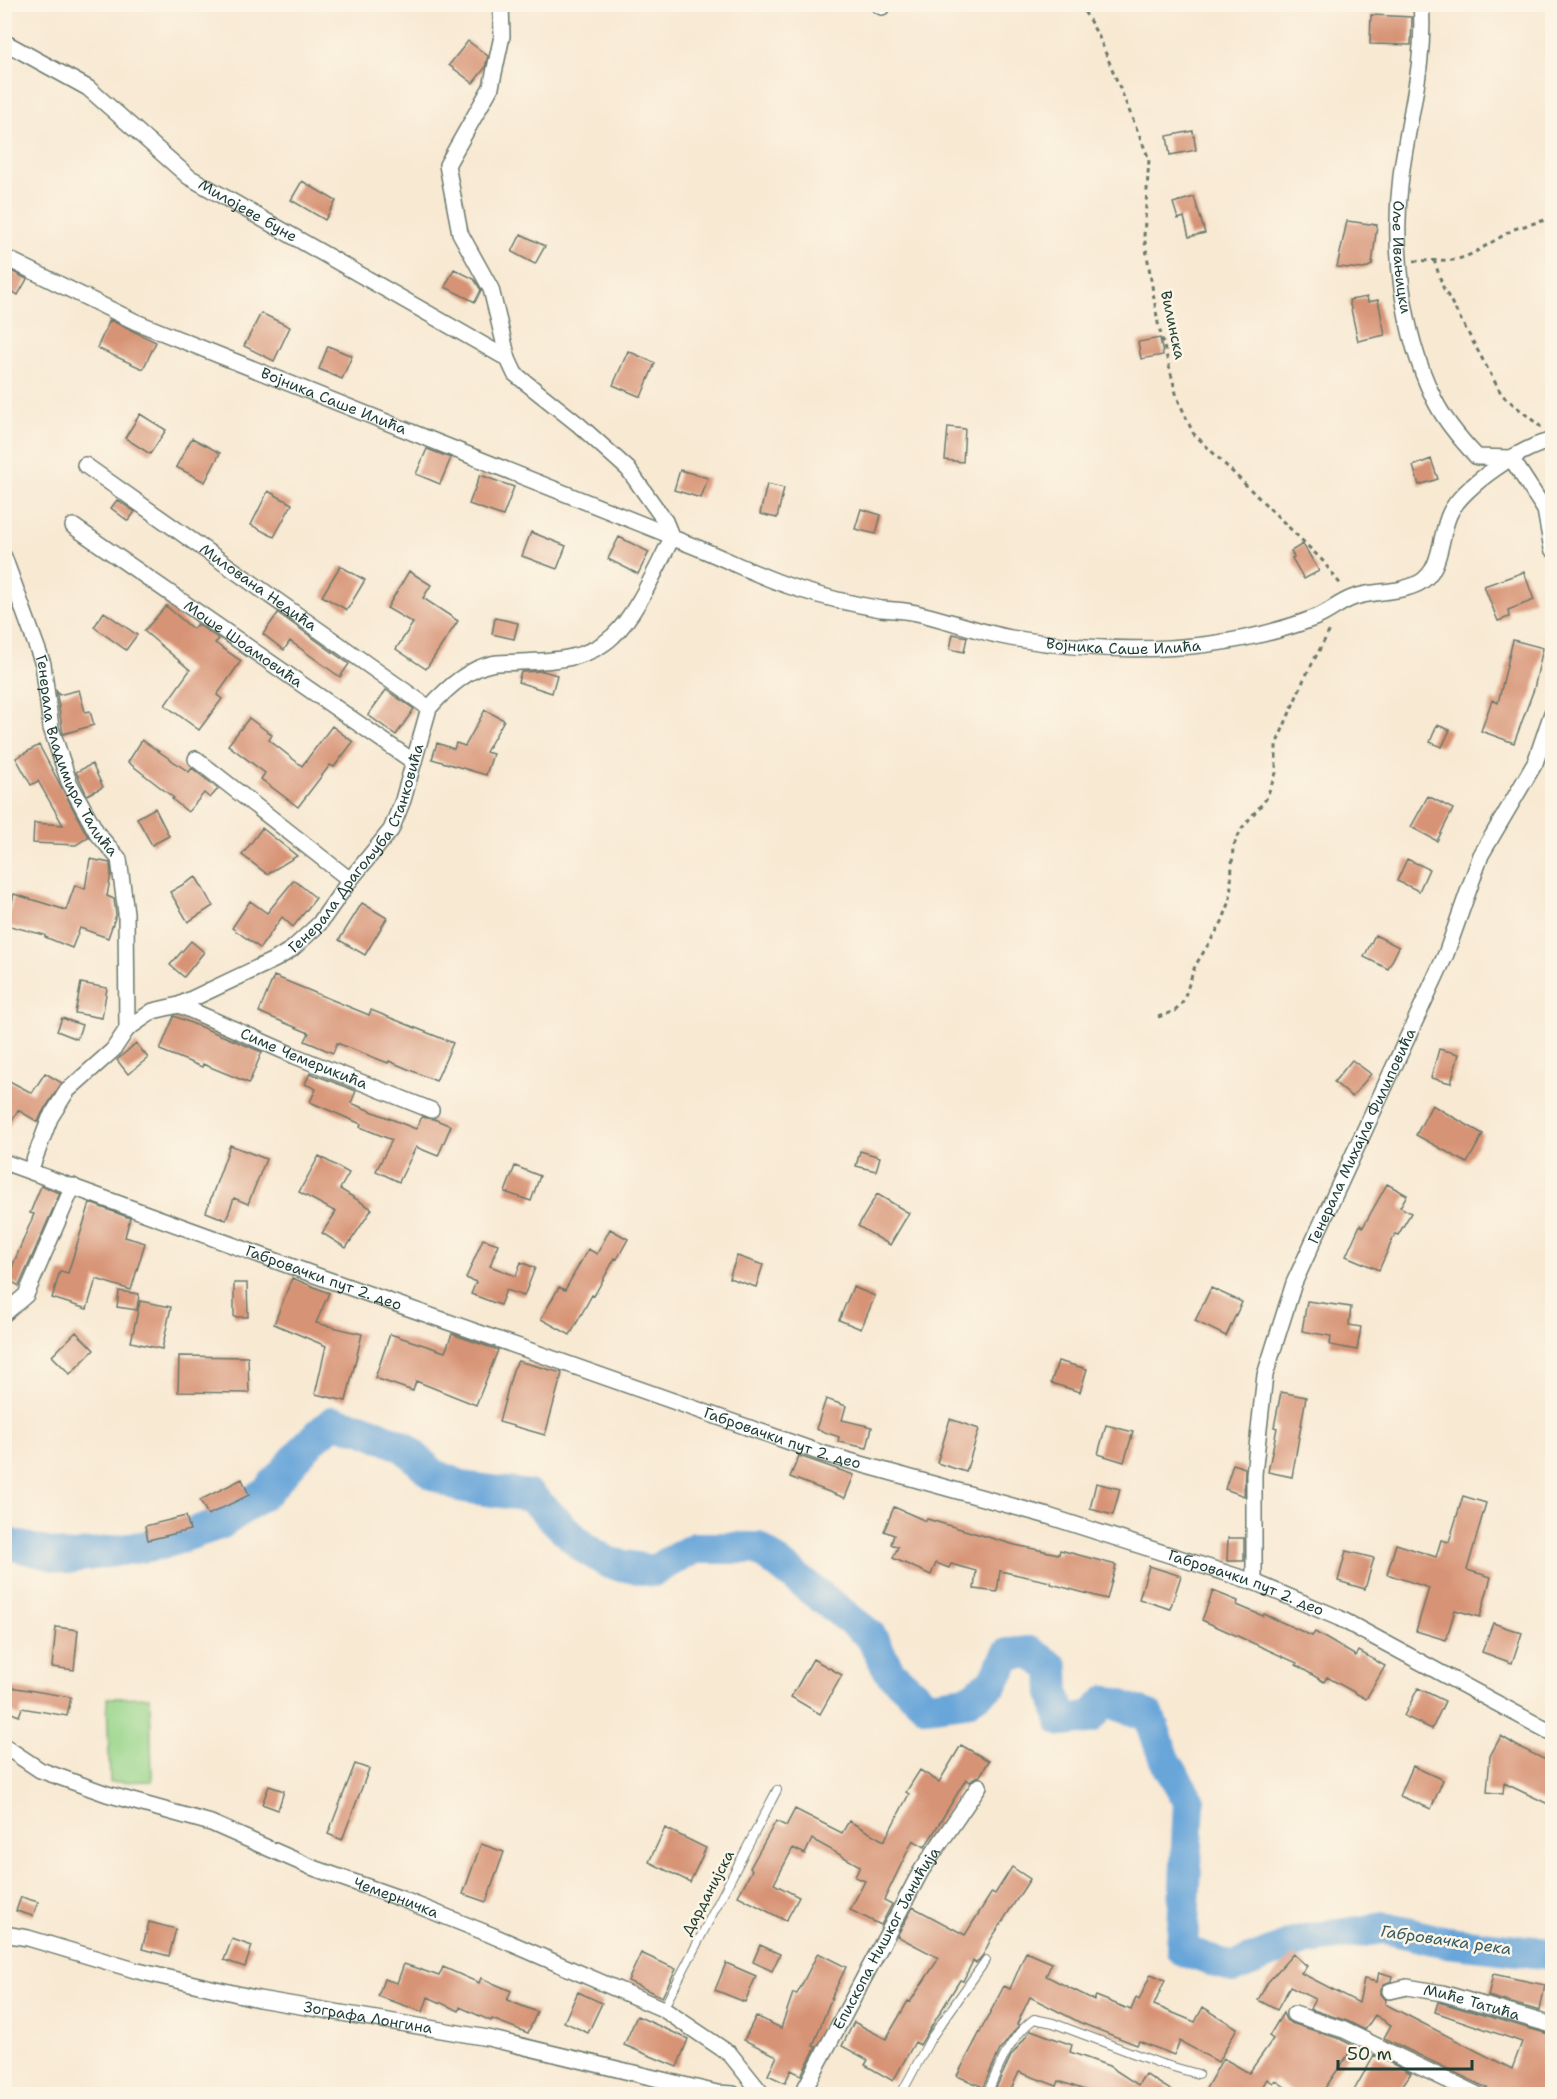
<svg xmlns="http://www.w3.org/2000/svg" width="1557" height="2099" viewBox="0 0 1557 2099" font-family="'Shantell Sans',sans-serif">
<rect width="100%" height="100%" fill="#fcf5e5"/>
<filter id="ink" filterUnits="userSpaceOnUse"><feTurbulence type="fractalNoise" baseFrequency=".0167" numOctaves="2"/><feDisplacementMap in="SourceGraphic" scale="12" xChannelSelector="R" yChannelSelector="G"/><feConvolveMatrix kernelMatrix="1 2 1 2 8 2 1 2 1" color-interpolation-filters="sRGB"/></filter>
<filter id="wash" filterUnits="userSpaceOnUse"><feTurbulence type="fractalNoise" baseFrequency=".008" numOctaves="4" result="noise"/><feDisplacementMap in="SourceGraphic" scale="24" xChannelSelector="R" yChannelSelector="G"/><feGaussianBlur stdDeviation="1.35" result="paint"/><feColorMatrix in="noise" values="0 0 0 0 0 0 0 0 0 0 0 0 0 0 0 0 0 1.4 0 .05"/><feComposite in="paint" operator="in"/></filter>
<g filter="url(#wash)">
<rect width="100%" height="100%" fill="#f8e9d3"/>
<path fill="#98d58b" stroke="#5c8960" stroke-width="1.5" d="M150,1697L152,1781L110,1782L107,1698Z"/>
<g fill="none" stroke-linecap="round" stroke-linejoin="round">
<path stroke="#67a5d9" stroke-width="32" d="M4,1543L67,1558L161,1544L222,1523L267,1491L312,1440L333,1422L364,1429L404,1447L433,1474L463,1487L530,1496L583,1547L609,1563L653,1571L695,1548H758L870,1635L890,1672L927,1706L966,1701L993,1683L1008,1654L1030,1652L1053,1668L1054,1693L1062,1721L1089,1718L1107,1701L1149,1716L1165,1760L1189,1801L1182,1950L1233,1968L1304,1940L1384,1928L1447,1942L1552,1954"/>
</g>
<g id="blocks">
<path fill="#d79375" d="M1371,15L1412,17L1411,45L1370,44Z
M468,41L488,56L485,68L473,83L449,65Z
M1193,131L1196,150L1170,155L1167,136Z
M302,181L336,201L325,220L291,200Z
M1194,197L1205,233L1189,237L1184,217L1178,219L1173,203Z
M1347,221L1377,225L1372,265L1364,269L1337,267Z
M521,234L545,246L535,264L512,252Z
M454,269L474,279L481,290L475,302L445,287Z
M11,271L27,279L18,295L4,287V283Z
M1367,297L1368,302L1378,300L1385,335L1358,341L1349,300Z
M261,313L290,327L274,361L244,346Z
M110,320L156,342L143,369L97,348Z
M1160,338L1163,355L1141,359L1138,342Z
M328,346L352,356L342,379L319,369Z
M628,351L655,363L641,397L613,385Z
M140,414L166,430L150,454L125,438Z
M948,427L965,429L963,462L945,460Z
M192,438L220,453L205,482L176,467Z
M427,449L451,458L440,484L416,474Z
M1431,459L1438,479L1419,485L1413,466Z
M680,470L708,478L701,498L674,490Z
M480,475L514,487L503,516L469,504Z
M767,484L784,488L777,518L760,514Z
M268,491L292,504L274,537L251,525Z
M117,500L135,512L128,521L111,508Z
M861,509L881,515L876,534L855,529Z
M531,532L566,546L557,569L522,556Z
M619,537L649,552L638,574L608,559Z
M1303,544L1319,571L1304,579L1292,558L1294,557L1291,551Z
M340,566L365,580L347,610L322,596Z
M409,571L431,585L423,598L458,621L426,669L396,649L413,623L387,608Z
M1524,572L1534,600L1508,610L1509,617L1498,621L1484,586Z
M166,606L193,629L197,624L219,639L215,643L241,661L217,695L222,699L199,730L165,705L190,670L144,631Z
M104,612L137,635L126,650L94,627Z
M278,613L349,664L340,677L290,641L284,650L263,634Z
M495,618L518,623L514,639L492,634Z
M953,634L967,637L964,652L950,649Z
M1513,640L1543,648L1534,689L1514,743L1481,731L1492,700L1498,703Z
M543,671L557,675L552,693L518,682L521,672Z
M56,689L59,695L79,690L85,712L90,711L94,725L63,734Z
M386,690L414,709L396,735L368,715Z
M485,710L504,720L486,752L493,754L486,775L432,759L437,743L454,749L456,743L465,746Z
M249,718L272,735L269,740L302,766L332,726L353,742L334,767L330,765L298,807L261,779L265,773L228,745Z
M1437,725L1450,730L1442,747L1430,742Z
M142,740L189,772L192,768L218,789L210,798L204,793L188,812L172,799L174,798L128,762Z
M39,745L88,837L76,845L33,843L34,823L63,825L38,781L31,785L16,758Z
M92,764L103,787L87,795L76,772Z
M1428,796L1453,809L1437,841L1411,827Z
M155,808L169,836L152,845L137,818Z
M262,828L297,856L267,874L242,855Z
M90,859L110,863L111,874L107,896L114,899L116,915L108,938L80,928L72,948L45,937V935L6,925L14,894L66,910L75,885L85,889Z
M1407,859L1429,869L1419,891L1397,881Z
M196,877L213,906L188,922L170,892Z
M294,880L316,898L293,927L282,917L260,948L232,928L250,901L267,913Z
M362,903L387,918L365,955L339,940Z
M1375,935L1399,947L1388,969L1364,957Z
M191,941L204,952L184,977L170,965Z
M274,976L369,1015L371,1010L453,1043L436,1081L389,1061L388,1063L337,1043L333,1053L305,1041L309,1033L259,1012Z
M81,983L107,988L102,1018L75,1013Z
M174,1016L262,1052L249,1083L203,1064L202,1067L160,1050Z
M62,1018L82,1025L77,1039L57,1031Z
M136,1043L148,1058L128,1074L117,1060Z
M1439,1049L1459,1054L1451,1083L1431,1078Z
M1352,1060L1371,1074L1352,1097L1334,1082Z
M45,1073L62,1083L42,1113L38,1122L18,1110L4,1135V1078L32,1093Z
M310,1073L356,1091L351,1103L416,1129L422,1117L434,1119L451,1126L438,1156L416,1147L399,1182L376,1171L392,1140L360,1127L361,1124L310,1102L316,1089L305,1084Z
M1432,1105L1483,1134L1467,1163L1416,1135Z
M230,1145L266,1159L248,1204L234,1198L226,1220L206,1212Z
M860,1151L880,1157L876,1171L856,1166Z
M319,1156L349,1173L340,1189L372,1209L346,1248L322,1233L336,1212L299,1192Z
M515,1166L540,1176L531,1201L505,1192Z
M1387,1184L1407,1195L1400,1207L1411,1213L1398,1235L1395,1234L1379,1270L1346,1256L1360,1225L1363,1227Z
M41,1186L60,1193L19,1286L7,1279L34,1214L30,1213Z
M877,1194L909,1213L890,1245L858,1226Z
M90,1203L130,1218L125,1237L145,1243L131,1290L96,1279L87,1309L52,1298L60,1271L68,1273Z
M610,1229L628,1239L617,1259L615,1258L594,1296L592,1295L570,1335L541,1319L559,1287L565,1290L588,1249L597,1254Z
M483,1239L498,1244L490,1266L516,1276L521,1262L535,1268L524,1296L506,1290L500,1305L471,1294L476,1282L466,1278Z
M737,1256L763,1265L756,1287L729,1278Z
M292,1278L329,1293L316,1323L362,1334L346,1401L315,1394L326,1346L274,1324Z
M234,1283H247L248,1317H234Z
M853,1287L875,1296L861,1329L839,1320Z
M1211,1288L1242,1302L1226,1336L1195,1321Z
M119,1291L139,1294L137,1310L117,1307Z
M140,1301L171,1307L162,1349L131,1342Z
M1307,1301L1351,1307L1349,1325L1361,1327L1357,1350L1330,1345L1331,1336L1302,1331Z
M76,1332L94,1350L70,1374L52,1356Z
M390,1334L445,1352L452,1334L498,1350L476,1405L416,1381L413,1391L375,1378Z
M179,1356L248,1357L249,1393L178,1392Z
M518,1361L562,1373L545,1435L499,1422L513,1370Z
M1058,1361L1087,1369L1080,1392L1051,1383Z
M1281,1392L1306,1397L1292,1477L1268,1472L1277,1428L1274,1427Z
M826,1399L846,1406L842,1420L872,1427L867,1448L838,1442L839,1437L816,1429Z
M950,1419L979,1429L966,1472L937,1463Z
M1106,1425L1133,1432L1124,1462L1098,1454Z
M799,1456L854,1475L845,1498L790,1477Z
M1233,1464L1245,1468L1244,1496L1225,1489Z
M242,1479L249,1495L208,1515L200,1500Z
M1096,1483L1120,1489L1113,1515L1090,1509Z
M1463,1496L1486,1503L1467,1570L1491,1577L1480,1617L1455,1610L1446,1640L1416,1631L1429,1588L1387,1574L1396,1544L1436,1557L1441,1540L1449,1542Z
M894,1507L926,1521L927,1519L1015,1545L1059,1554L1060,1550L1116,1565L1107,1599L1051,1584V1582L1000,1571L997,1592L974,1589L976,1571L951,1564L949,1568L936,1563L931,1575L893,1558L898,1547L891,1544L894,1535L884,1531Z
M186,1516L190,1530L148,1540L145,1526Z
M1228,1538H1244V1561H1227Z
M1346,1551L1374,1558L1365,1589L1338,1581Z
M1149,1566L1181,1576L1170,1609L1139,1599Z
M1213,1591L1238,1601L1237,1605L1263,1616L1264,1614L1312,1636L1315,1632L1356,1656L1359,1651L1385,1666L1366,1699L1327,1677L1324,1682L1296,1665L1297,1663L1202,1620Z
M1493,1623L1522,1633L1512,1663L1482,1652Z
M56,1627L78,1630L74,1670L52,1667Z
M813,1659L842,1675L820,1714L791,1697Z
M4,1686L71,1697L67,1716L22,1708L19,1716L4,1710Z
M1418,1688L1445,1701L1432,1729L1404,1716Z
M1501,1736L1517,1746L1552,1763V1794L1548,1804L1504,1783L1503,1794L1487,1792L1490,1756Z
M961,1745L989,1761L980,1776L974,1778L970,1782L966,1779L925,1847L913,1840L884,1900L892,1904L881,1925L850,1910L865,1881L855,1877L860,1866L812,1839L805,1854L793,1848L774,1884L799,1897L786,1921L738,1896L752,1870L750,1868L776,1821L786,1826L795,1809L842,1833L849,1821L884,1841L909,1794L906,1792L920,1770L939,1782Z
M355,1764L369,1769L342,1840L328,1834Z
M1413,1766L1443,1780L1431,1809L1400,1796Z
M269,1786L284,1791L278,1810L262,1804Z
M665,1828L706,1848L690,1882L649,1862Z
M481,1844L504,1852L486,1902L463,1894Z
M1012,1867L1030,1879L991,1939L983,1955L976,1963L973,1961L963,1981L960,1980L920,2045L915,2042L893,2081L865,2065L868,2060L842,2046L854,2022L886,2039L908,2001L910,2002L939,1958L897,1936L913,1907L965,1935L992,1892L995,1894Z
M21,1897L38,1902L33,1916L16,1911Z
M149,1922L176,1929L169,1956L142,1949Z
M232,1939L252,1946L245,1967L224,1960Z
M760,1945L780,1954L772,1971L753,1962Z
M1026,1952L1052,1963L1046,1976L1094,2000L1096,1996L1131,2010L1136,1998L1139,2000L1151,1974L1165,1980L1154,2005L1195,2022L1203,2007L1237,2028L1218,2062L1180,2041L1174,2055L1139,2041L1137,2045L1081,2023L1030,1997L1017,2024L1019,2025L1000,2050L983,2087L957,2076L1004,1986L1010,1989Z
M641,1953L676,1969L662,1997L628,1981Z
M818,1953L846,1967L833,1994L813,2046L816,2047L801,2075L791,2070L785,2083L768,2075L777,2056L744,2040L756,2016L781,2028L793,1993L797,1994Z
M1293,1954L1307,1966L1301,1973L1359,2003L1364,1979L1377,1982L1379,1972L1392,1976L1391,1981L1384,1984L1381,1989V1994L1386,2000L1385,2004L1512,2069L1522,2042L1435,2012L1438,2002L1552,2035V2094H1503L1493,2091L1384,2038L1391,2025L1375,2015L1365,2030L1347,2021L1310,2009L1315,1999L1290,1987L1277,2010L1258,2000L1268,1982Z
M726,1963L756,1976L745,2002L715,1990Z
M404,1964L439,1976L443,1967L479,1983L481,1978L511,1991L507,2000L537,2012L528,2033L492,2019L491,2021L460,2007L459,2011L428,1997L423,2012L378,1996L384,1979L397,1983Z
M1493,1974L1545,1985L1540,2011L1488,1996Z
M578,1992L602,2003L588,2033L564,2022Z
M1283,2013L1286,2020L1291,2023L1340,2039L1354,2046L1321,2094H1295L1275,2080L1273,2083L1267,2079L1258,2094H1203L1223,2058L1249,2073L1273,2039L1269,2036Z
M637,2016L688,2039L677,2067L624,2045Z
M1031,2030L1072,2045L1070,2052L1109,2066L1138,2085L1145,2074L1177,2094H1096L1059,2081L1057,2086L1019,2072L1009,2094L994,2092L1011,2056Z
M1374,2055L1411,2073L1397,2094H1352Z"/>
</g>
</g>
<g filter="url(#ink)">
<use href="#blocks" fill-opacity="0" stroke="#6b796c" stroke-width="1.5"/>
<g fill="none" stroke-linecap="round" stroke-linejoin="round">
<g stroke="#6b796c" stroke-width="10">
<path id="service" d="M663,2009L777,1790
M901,2094L931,2038L986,1960
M987,2094C999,2067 1009,2038 1034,2019L1053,2023L1159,2063L1198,2074"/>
</g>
<g stroke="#6b796c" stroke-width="18">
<g id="minor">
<path d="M501,4L502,36L491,87L447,165L460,233L491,289L508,359L515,374L579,425L628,469L665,521L672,538"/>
<path d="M877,4L882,7"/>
<path id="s1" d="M1421,4C1426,63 1408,119 1401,176C1392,248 1402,333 1434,399C1444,420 1461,440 1477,457L1511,458"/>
<path id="s2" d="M4,42L88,88L189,177L508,359"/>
<path id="s3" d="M4,257L136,322L669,535"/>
<path d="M1511,458L1545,510L1552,549"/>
<path id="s4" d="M85,465L429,708"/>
<path id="s5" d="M73,526L414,762"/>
<path id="s6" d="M672,538C714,552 753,575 795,588C823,597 852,604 881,609C891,610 901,610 911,612C944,618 977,632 1011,638C1113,655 1219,655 1317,617C1329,612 1339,603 1352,598C1373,590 1398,594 1419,583C1443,570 1439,535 1450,513C1462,487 1525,444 1552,441"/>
<path id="s7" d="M4,557L43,664L51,728L69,782L97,833L119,859L126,913L127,1029"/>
<path d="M196,759L350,880"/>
<path id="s8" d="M179,1005L295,1056L431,1110"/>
<path id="s9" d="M4,1162L323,1278L821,1453L1048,1516L1254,1582L1339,1618L1552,1733"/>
<path id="s10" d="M30,1171L50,1118L67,1091L113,1050L127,1029L153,1011L179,1005L276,959L292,949L319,924L350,880L391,830L403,800L429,708C445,690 467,669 491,664C500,662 510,663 519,662C552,661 588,660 613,636C636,615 657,567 672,538"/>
<path d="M4,1314L26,1295L73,1186"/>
<path id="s11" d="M1254,1582V1474L1265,1375L1294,1283L1446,954L1481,855L1535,763L1552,713"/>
<path id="s12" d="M4,1746L40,1770L107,1794L211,1823L311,1867L399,1898L489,1934L663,2009L730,2054L762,2094"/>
<path id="s13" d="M4,1934L28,1938L138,1971L259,1999L488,2038L717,2093L733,2094"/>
<path id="s14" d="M1390,1991L1407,1987L1442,1993L1552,2025"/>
<path d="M1294,2014L1344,2030L1476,2094"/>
<path id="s15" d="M802,2094L921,1871L979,1786"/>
</g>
</g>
<path stroke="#6b796c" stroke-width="3" stroke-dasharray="4.5 4.5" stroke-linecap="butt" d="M1080,4L1099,37L1149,159L1144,236L1158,323L1177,397L1193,433L1322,560L1341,585
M1434,260L1443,287L1502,395L1541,427
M1414,261L1456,260L1472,254L1514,229L1552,218
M1158,1017L1175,1011L1183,1002L1195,966L1222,922L1230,901L1233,847L1242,828L1266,799L1276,773V745L1304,679L1331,628"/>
<use href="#service" stroke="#fff" stroke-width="8"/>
<use href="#minor" stroke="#fff" stroke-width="15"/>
</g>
</g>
<g text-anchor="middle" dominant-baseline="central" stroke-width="5" stroke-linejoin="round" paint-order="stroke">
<g font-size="15" fill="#1f3d34" stroke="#fcf5e5">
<text stroke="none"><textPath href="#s2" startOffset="298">Милојеве буне</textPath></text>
<text stroke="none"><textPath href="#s1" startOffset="255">Оље Ивањицки</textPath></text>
<text transform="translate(1173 325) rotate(78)">Вилинска</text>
<text stroke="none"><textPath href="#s3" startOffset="360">Војника Саше Илића</textPath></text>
<text stroke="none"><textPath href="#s4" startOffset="212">Милована Недића</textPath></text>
<text stroke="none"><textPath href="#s6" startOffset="468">Војника Саше Илића</textPath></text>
<text stroke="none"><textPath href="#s5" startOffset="207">Моше Шоамовића</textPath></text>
<text stroke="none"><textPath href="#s7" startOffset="213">Генерала Владимира Талића</textPath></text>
<text stroke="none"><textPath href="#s10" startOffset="482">Генерала Драгољуба Станковића</textPath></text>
<text stroke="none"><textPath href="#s8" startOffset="136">Симе Чемерикића</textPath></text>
<text stroke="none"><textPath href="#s11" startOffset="466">Генерала Михајла Филиповића</textPath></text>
<text stroke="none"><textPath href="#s9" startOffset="340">Габровачки пут 2. део</textPath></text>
<text stroke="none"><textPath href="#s9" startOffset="826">Габровачки пут 2. део</textPath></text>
<text stroke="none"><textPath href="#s9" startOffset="1312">Габровачки пут 2. део</textPath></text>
<text transform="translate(708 1893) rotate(-62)">Дарданијска</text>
<text stroke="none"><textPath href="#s12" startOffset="422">Чемерничка</textPath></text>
<text stroke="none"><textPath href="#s15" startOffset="177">Епископа Нишког Јанићија</textPath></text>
<text stroke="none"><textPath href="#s14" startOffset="84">Миће Татића</textPath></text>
<text stroke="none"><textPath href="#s13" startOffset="374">Зографа Лонгина</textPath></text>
</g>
<g font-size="16" font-style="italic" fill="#355c66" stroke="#fcf5e5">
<text transform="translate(1446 1940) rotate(8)">Габровачка река</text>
</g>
</g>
<rect width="1557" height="2099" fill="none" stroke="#fcf5e5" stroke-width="24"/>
<path d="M1338 2060v9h134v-9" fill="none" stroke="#1f3d34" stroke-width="3"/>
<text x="1347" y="2060" font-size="18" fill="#1f3d34" stroke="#fcf5e5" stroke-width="4.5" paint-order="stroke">50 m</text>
</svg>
